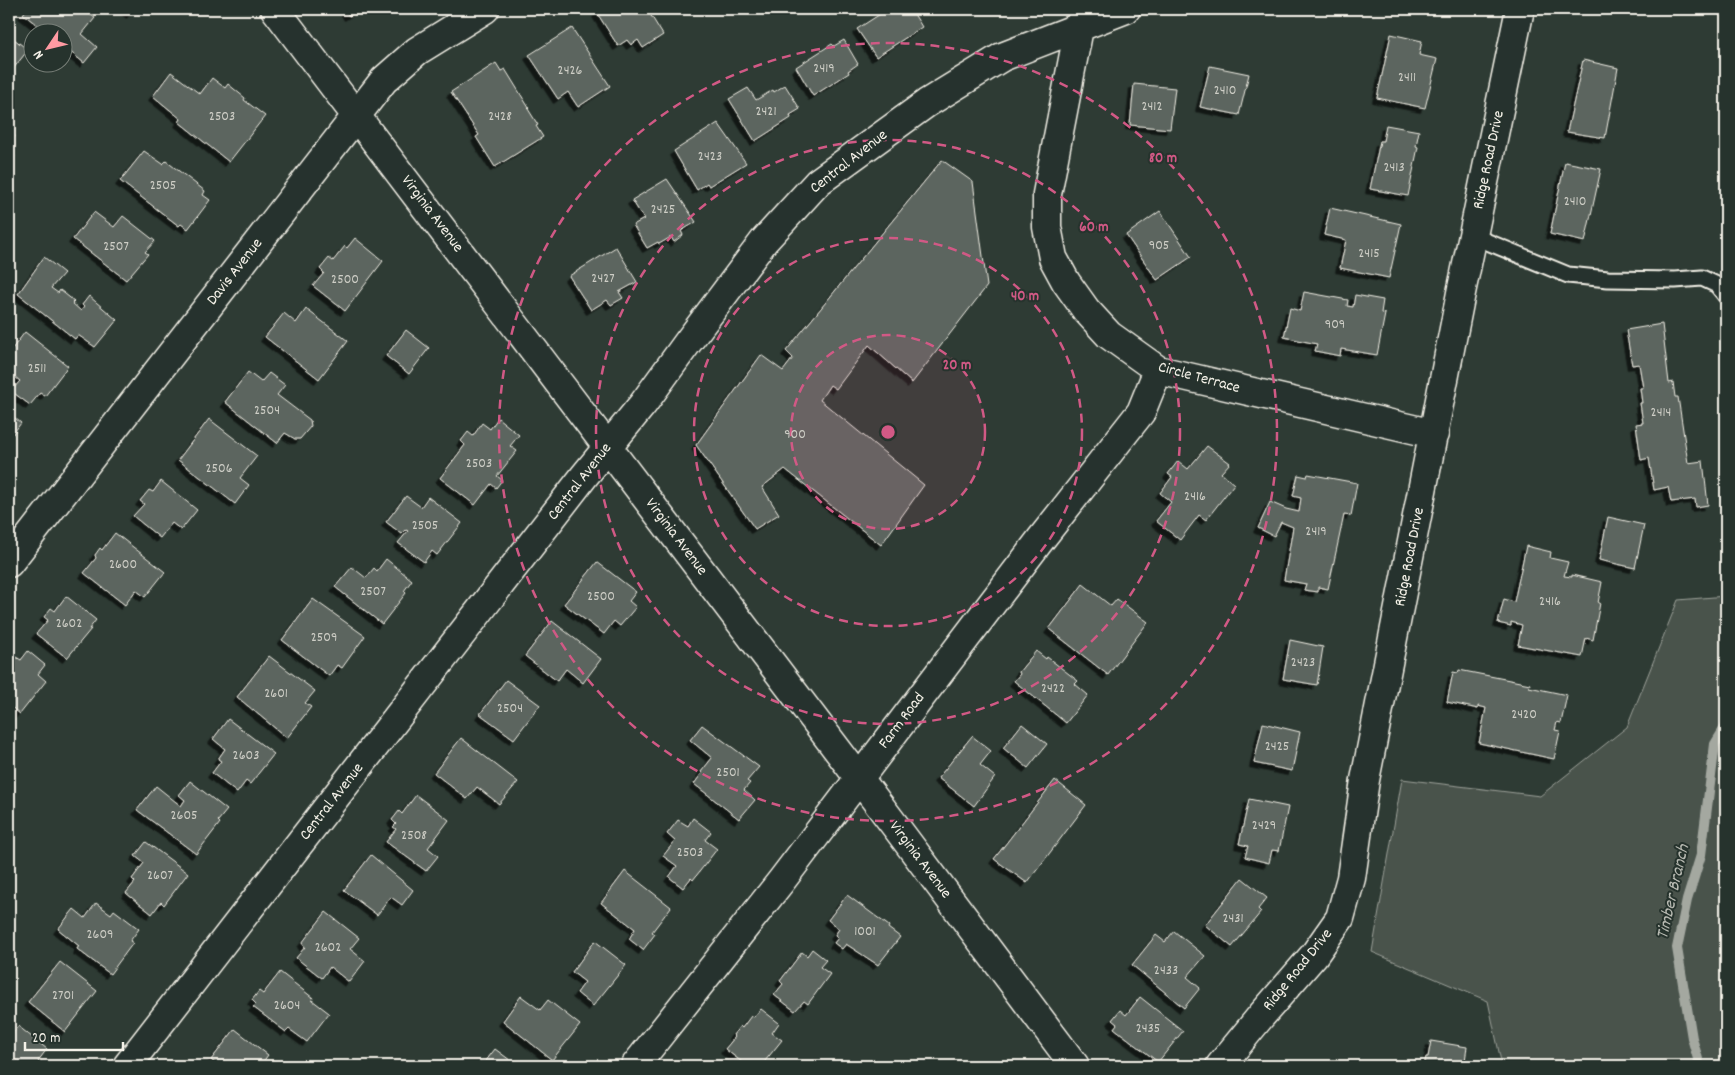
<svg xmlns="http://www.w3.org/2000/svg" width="1735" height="1075" viewBox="0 0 1735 1075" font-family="Dekko,sans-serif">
<defs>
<filter id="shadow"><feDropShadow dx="-4.5" dy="4.5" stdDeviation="0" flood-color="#0009"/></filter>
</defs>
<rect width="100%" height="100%" fill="#2e3b34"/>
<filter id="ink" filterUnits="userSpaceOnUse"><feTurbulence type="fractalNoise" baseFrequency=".02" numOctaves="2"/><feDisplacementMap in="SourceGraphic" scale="10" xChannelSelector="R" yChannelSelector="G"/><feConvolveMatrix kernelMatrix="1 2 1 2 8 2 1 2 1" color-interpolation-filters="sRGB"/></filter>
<g filter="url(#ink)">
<path fill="#48524c" stroke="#9ea29a" d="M1726,596V1066H1502L1488,1001L1372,952L1402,779L1540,796L1627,727L1678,600Z"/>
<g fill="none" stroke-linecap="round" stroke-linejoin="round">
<path stroke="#a4a8a0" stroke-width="10" d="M1700,1066L1692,1038L1677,948L1687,900L1701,855L1715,744L1726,726"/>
</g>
<path fill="#5c655e" stroke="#f4f1e8" filter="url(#shadow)" d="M27,9H83L95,18L82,34L97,47L84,63L62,45V32H46L23,14Z
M125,9H135L131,14Z
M345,9H360L349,16Z
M604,9H647L663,35L643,48L638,40L631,45L627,40L618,46L597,13Z
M888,9H911L922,27L876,57L857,29Z
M572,28L610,86L578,107L568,92L558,99L529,55Z
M1391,34L1422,41L1419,55L1437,59L1425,108L1377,98Z
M9,35L28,50L9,74Z
M844,40L858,64L848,71L849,73L813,96L796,67L832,44L834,46Z
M1583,60L1618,68L1605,138L1567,132Z
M496,63L501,71L505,69L529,108L528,109L538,125L536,126L543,137L495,167L476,137L479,135L451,92Z
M1210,66L1249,74L1239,115L1200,107Z
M171,72L200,94L212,78L225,88L228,84L245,98L244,100L265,116L229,162L179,122L181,119L153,96Z
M1134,84L1175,88L1170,129L1130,125Z
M785,85L800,109L790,115L791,118L755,141L729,99L748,88L756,100L773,90L774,92Z
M718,123L746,163L709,186L707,183L697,190L674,151Z
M1386,125L1419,131L1416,146L1418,147L1408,196L1370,189L1380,141H1383Z
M9,131L15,136L9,145Z
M9,151L15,156L9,165Z
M144,151L163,164L166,161L205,191L203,195L210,200L188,229L181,224L179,226L120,181Z
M942,160L973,182L987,286L912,383L869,345L836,389L830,385L820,400L924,485L881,545L785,469L762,487L779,514L755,529L696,445L761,355L783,371L793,358L786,351Z
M1565,162L1601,169L1585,242L1550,234Z
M667,179L696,222L681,231L683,235L674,242L671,237L659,244L658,242L647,248L633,225L644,219L632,200Z
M1330,208L1401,224L1389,278L1340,268L1346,240L1324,235Z
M1160,211L1191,257L1157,280L1126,235Z
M94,212L114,227L123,216L155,241L145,252L148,254L126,280L73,239Z
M355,238L383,261L345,311L313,286L324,273L320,269L329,258L333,261L345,246L347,248Z
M616,247L637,282L619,292L623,298L611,305L607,300L591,310L569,276Z
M44,257L64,273L51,288L58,293L60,290L74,301L72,303L81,311L84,307L82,305L89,296L117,320L95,347L78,335L75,339L18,294Z
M1304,292L1348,300L1347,306L1353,307L1355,295L1383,300L1381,313L1385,314L1377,355L1341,349L1340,356L1315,351L1317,344L1284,337L1290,308L1300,311Z
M306,309L348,341L319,379L265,337L284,313L296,323Z
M1662,324L1669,383L1673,382L1675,397H1678L1688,463L1703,461L1708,505L1696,507L1695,499L1671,502L1668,487L1654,490L1649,458L1641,460L1636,424L1643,423L1640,403H1642L1640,388H1643L1639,364L1632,365L1626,330Z
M406,330L429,348L409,374L386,356Z
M25,332L68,366L45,396L40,393L30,405L11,391L20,381L9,372V353Z
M248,372L261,382L269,373L285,385L277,395L310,420L311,426L300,439H295L285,433L277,443L225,402Z
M9,413L21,423L9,439Z
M498,418L519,435L510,446L517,451L497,476L502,480L496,488L491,484L475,505L440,478L465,445L461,441L468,432L473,436L482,423L490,429Z
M209,419L257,456L240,478L249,485L235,504L178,460Z
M1207,446L1230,463L1221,473L1234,484L1206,520L1199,515L1180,540L1156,521L1171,502L1160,493L1172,477L1168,474L1178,461L1188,469Z
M1308,474L1357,483L1351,516L1344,515L1328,589L1318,587V592L1304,590L1306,584L1284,580L1293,527L1281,522L1274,536L1258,528L1270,502L1286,509L1299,512L1301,498L1293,496L1298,475L1307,477Z
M161,481L197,510L181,530L172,523L160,538L133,516L144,504L140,501L149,490L153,492Z
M406,496L421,507L428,497L462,523L437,555L432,551L424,562L398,543L408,531L406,530L402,534L386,522Z
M1608,517L1644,525L1635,568L1599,560Z
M115,533L165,572L145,597L136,590L125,605L84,573L96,558L95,555L100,548L102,550Z
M1526,546L1551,552L1550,558L1568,562L1564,576L1572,577V575L1602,582L1598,603H1600L1593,640L1586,638L1582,657L1518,645L1522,625L1511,622V626L1498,623L1504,599L1514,602Z
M386,559L412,580L404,591L406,593L382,624L335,587L352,567L366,578L374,568L377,571Z
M597,562L636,592L629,601L636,607L620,626L614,621L604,634L564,604Z
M1083,584L1111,606L1117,599L1148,622L1108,675L1049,629Z
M66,596L96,620L89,629H91L67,658L36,634L48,620L44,617L51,608L55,611Z
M313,599L365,636L342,668L337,665L329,676L282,640Z
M552,621L601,659L583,683L566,669L557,681L525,656Z
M1290,640L1323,647L1317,685L1283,679Z
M28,651L45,665L38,674L46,681L20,714L9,705V666L16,657L21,660Z
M1036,651L1046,659L1047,657L1078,681L1075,684L1088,695L1066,723L1014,681L1020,674L1019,672Z
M269,656L315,691L305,703L311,707L287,738L237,697Z
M1459,670L1530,684L1529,687L1567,695L1561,723L1557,722L1555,730L1560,731L1554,759L1479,743L1486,708L1478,706V709L1447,702L1453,672L1458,673Z
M506,680L540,705L514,739L480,714Z
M228,719L274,754L250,784L246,781L237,793L212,773L221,761L218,759L225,749L213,739Z
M1263,723L1300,732L1292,771L1254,763Z
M1022,724L1047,744L1028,768L1003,748Z
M702,725L759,767L747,781L750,783L744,790L755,800L739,819L694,784L702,773L701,772L712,758L690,740Z
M972,736L991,751L980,765L995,777L974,806L938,778Z
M461,738L518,782L499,804L477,787L467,799L434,773Z
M9,751L14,756L9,763Z
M1055,780L1086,805L1027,883L994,859Z
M190,781L227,810L218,821L220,823L196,854L137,810L156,786L181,806L185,800L179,795Z
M416,795L449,820L428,848L438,856L426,871L386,842L396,829L393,827L396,824L392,820L399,811L402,814Z
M1249,799L1288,807L1279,851L1272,850L1269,863L1245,857L1248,846L1239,844Z
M693,818L711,832L705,840L717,849L693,880L691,878L683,888L669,877L677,866L663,856L675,841L667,834L678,820L688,826Z
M146,842L188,873L164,905L161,902L152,914L126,893L135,882L132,879L144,863L135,856Z
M371,855L413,890L402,905L391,897L377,915L344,890Z
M625,871L671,907L652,932L655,934L643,950L629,939L635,929L601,903Z
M1242,878L1267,898L1258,909L1261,912L1232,947L1205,925Z
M847,895L889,926L888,928L900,937L878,965L846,944L842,949L834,943L838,938L835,935L839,929L828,920Z
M96,903L111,914L114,910L139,929L130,941L133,943L110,974L77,949L79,946L58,929L74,909L85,918Z
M326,912L359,938L350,949L365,961L349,982L330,967L322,978L296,958L305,947L302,943Z
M1174,931L1205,956L1187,977L1200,988L1184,1008L1132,965L1156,935L1165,942Z
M595,941L626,965L593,1006L577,993L585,982L572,972Z
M812,949L826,960L820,967L830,974L808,1004L804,1001L795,1011L774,995L783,984L780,981L802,952L807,956Z
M60,962L97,991L65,1032L28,1002Z
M280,972L313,998L312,1000L329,1013L307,1042L289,1029L286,1032L253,1007L256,1004L252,1000L259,991L263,994Z
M521,996L540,1010L548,1000L580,1025L552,1060L503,1021Z
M1140,997L1183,1031L1158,1062L1114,1028L1117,1024L1112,1020L1120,1010L1126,1015Z
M761,1009L779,1023L772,1033L782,1040L761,1066H747L725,1049L735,1037L733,1035L740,1026L742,1028L751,1016L754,1017Z
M18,1026L47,1049L38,1061L45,1066H9V1029L13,1033Z
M235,1029L268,1055L260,1066H212L215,1063L211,1060Z
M1431,1041L1467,1047L1465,1061L1469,1062L1468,1066H1424L1426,1057H1428Z
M495,1049L518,1066H482Z"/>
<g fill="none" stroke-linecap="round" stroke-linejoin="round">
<g stroke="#f4f1e8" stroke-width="19">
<path id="lane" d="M1473,236L1568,275L1608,279L1675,280L1702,278L1717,285L1726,296"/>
</g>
<g stroke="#f4f1e8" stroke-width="31">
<path id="street" d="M275,9L899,831L1075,1066
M1083,15L1079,28L1047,194V227L1053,258L1066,282L1086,310L1109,335L1158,370L1434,434
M9,563L384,80L417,51L485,9
M127,1066L585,475L643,404L688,342L764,241L818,182L927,103L1002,57L1126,9
M635,1066L782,880L1041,539L1141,412L1158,370
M1220,1066L1261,1016L1314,955L1340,918L1351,878L1365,780L1461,293L1520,9"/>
</g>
<use href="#lane" stroke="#26332d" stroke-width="15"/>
<use href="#street" stroke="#26332d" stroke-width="28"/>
</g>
</g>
<circle cx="888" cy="432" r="97" fill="#d15985" fill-opacity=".12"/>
<g fill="none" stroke="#d15985" stroke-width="2.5" stroke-dasharray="9 6">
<circle cx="888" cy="432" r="97"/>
<circle cx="888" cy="432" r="194"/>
<circle cx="888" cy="432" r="292"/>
<circle cx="888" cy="432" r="389"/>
</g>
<g text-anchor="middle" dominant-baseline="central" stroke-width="4" stroke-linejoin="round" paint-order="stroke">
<g font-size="14" fill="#cecec6">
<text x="824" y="69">2419</text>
<text x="570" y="71">2426</text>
<text x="1407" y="78">2411</text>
<text x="1225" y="91">2410</text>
<text x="1152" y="107">2412</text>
<text x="766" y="112">2421</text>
<text x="222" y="117">2503</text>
<text x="500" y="117">2428</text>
<text x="710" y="157">2423</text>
<text x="1394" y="168">2413</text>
<text x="163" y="186">2505</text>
<text x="1575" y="202">2410</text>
<text x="663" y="210">2425</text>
<text x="1159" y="246">905</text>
<text x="116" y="247">2507</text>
<text x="1369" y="254">2415</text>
<text x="603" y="279">2427</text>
<text x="345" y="280">2500</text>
<text x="1335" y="325">909</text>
<text x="37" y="369">2511</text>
<text x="267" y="411">2504</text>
<text x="1661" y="413">2414</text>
<text x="795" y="435">900</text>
<text x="479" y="464">2503</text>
<text x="219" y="469">2506</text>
<text x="1195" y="497">2416</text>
<text x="425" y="526">2505</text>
<text x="1316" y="532">2419</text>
<text x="123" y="565">2600</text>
<text x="373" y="592">2507</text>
<text x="601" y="597">2500</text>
<text x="1550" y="602">2416</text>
<text x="69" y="624">2602</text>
<text x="324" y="638">2509</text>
<text x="1303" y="663">2423</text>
<text x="1053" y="689">2422</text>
<text x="276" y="694">2601</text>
<text x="510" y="709">2504</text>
<text x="1524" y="715">2420</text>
<text x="1277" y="747">2425</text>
<text x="246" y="756">2603</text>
<text x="728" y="773">2501</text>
<text x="184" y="816">2605</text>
<text x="1264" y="826">2429</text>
<text x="414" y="836">2508</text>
<text x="690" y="853">2503</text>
<text x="160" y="876">2607</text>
<text x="1233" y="919">2431</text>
<text x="865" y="932">1001</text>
<text x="100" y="935">2609</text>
<text x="328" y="948">2602</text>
<text x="1166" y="971">2433</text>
<text x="63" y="996">2701</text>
<text x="287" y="1006">2604</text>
<text x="1148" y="1029">2435</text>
</g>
<g font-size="16" fill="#f4f1e8" stroke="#26332d">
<text transform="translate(1489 160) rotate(-78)">Ridge Road Drive</text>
<text transform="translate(849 162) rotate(-38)">Central Avenue</text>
<text transform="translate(432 214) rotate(53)">Virginia Avenue</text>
<text transform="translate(235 272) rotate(-52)">Davis Avenue</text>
<text transform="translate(1199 378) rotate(15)">Circle Terrace</text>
<text transform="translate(580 482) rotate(-52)">Central Avenue</text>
<text transform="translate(676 537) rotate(53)">Virginia Avenue</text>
<text transform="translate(1410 557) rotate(-79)">Ridge Road Drive</text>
<text transform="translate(902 721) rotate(-53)">Farm Road</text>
<text transform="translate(332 802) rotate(-52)">Central Avenue</text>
<text transform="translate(920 860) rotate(53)">Virginia Avenue</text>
<text transform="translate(1298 970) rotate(-51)">Ridge Road Drive</text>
</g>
<g font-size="18" font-style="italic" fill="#b8bab2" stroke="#26332d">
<text transform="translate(1674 892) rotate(-77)">Timber Branch</text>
</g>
</g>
<circle cx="888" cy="432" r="8" fill="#d15985" stroke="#26332d" stroke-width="2.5"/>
<g font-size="15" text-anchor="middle" font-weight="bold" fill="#d15985" stroke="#26332d" stroke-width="4" stroke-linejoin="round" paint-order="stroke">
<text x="1163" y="162">80 m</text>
<text x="1094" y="231">60 m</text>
<text x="1025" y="300">40 m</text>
<text x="957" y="369">20 m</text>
</g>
<rect width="1735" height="1075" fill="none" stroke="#26332d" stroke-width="30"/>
<rect x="15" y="15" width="1705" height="1045" fill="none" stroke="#f4f1e8" stroke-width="2" filter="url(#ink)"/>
<g transform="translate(48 48) rotate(235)"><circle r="24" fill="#26332d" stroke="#787f78"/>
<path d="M0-4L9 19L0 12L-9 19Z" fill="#ff9aa2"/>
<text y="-8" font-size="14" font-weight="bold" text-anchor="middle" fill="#f4f1e8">N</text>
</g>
<path d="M25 1042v8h98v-8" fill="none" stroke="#f4f1e8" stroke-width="2.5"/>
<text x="32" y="1042" font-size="15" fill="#f4f1e8" stroke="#26332d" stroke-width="4" paint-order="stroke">20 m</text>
</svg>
